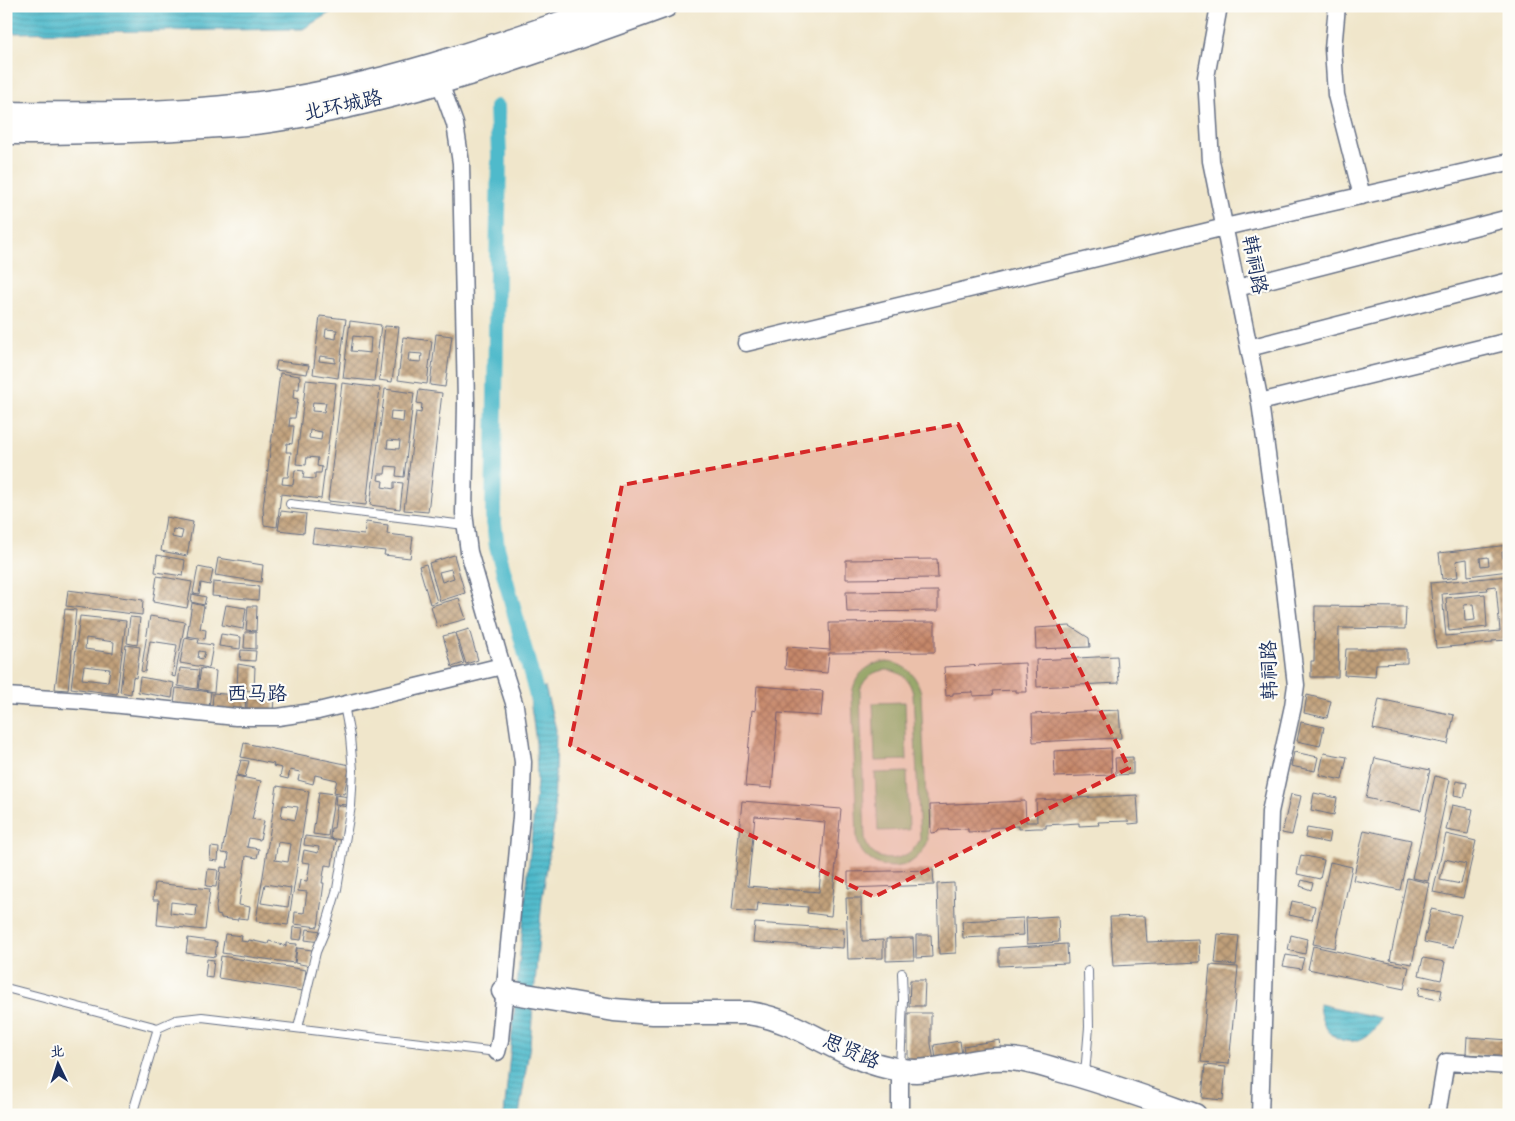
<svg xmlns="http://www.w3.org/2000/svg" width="1515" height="1121" viewBox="0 0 1515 1121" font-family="Mynerve,'LXGW WenKai TC',sans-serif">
<defs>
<pattern id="water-rules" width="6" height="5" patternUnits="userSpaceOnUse" patternTransform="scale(1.25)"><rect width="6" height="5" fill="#4fbacb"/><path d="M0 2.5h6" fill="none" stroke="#4198a8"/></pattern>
<pattern id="building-cross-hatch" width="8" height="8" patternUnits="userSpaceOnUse" patternTransform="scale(1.25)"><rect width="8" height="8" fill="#c1a07a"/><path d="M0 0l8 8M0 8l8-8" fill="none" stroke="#9c8367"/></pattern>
</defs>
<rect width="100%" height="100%" fill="#fdfcf7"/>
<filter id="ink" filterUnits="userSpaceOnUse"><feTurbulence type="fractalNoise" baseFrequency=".02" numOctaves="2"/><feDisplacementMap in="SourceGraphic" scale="10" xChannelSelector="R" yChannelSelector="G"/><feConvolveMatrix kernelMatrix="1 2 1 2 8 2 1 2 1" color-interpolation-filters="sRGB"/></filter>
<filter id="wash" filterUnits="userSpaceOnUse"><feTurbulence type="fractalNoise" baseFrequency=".0096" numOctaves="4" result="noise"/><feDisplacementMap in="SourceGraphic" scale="20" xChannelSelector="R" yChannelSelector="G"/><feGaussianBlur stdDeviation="1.12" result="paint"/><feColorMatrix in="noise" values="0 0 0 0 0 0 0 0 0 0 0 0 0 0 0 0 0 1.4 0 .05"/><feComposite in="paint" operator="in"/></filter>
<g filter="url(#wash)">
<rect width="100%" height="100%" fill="#f0e6cb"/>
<path fill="#8ac87e" stroke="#527c6e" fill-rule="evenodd" d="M881,662C902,661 916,672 921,693L928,841C924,850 919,857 911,862C890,874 861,863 857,839L852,695C854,678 863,667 881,662ZM888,670C902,672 910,680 913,694L920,839C910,864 869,867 865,838L860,690C865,677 874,670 888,670Z
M905,702L907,760L875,761L873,703Z
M907,772L909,830L878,831L875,773Z"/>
<path fill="url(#water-rules)" stroke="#357494" d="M6,6H341L303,29L6,33Z
M545,687L556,729L554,823L542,899L530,1044L519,1115H504L537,782L536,743L529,691Z
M1319,1004L1381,1018C1364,1055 1321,1046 1319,1004Z"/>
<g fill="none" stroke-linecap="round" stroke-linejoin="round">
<path stroke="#4fbacb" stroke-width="16" d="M497,107L499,155L493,516L497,547L541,711"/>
</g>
<g id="blocks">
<path fill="url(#building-cross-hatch)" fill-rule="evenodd" d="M320,316L346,319L338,378L313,374ZM326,329L337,330L336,339L325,337ZM320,356L335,358V363L319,361Z
M350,321L381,325L374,381L343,378ZM353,336L371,338L370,353L351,351Z
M385,326L399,327L392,382L379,380Z
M436,334L452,336L445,387L430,385Z
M403,337L432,341L427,384L398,380ZM409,353L422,354L421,362L408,361Z
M277,361L309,365L307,374L275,370Z
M280,373L300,376L299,389H294L293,398L298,399L295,418H290L289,426H294L292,444L287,443L286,452H291L288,477H283L282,484L293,485L295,470L304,471L303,478L315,479V473H321L322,467L317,466L318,458L307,457L306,465L296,464L306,380L336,383L321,499L281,494L277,527L264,525L263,508ZM313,402L326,403L324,412L312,411ZM310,430L322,432L321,440L309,438Z
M342,383L380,388L366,505L328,501Z
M385,389L414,393L404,477L396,476L397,467L386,466L385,474H379L378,480L383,481L382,487L394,489V482L403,483L400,509L370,505ZM391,411L404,412L403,422L390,420ZM388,440L400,441L399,449L387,448Z
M419,390L442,393L428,512L404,510L416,412L421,413L422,404L417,403Z
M281,511L306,514L304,533L278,530Z
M166,517L193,522L187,556L161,551ZM173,529L183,531L181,539L172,537Z
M366,522L388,525L387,534L413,537L410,558L384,555L385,551L312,543L314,529L364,535Z
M1509,545V551L1502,552L1504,565H1509V571L1468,576L1467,559L1456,561L1458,577L1442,579L1439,553ZM1488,557L1489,565L1481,566L1480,558Z
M157,555L185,560L183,576L155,572Z
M454,555L465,593L440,601L429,563ZM451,569L454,578L442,582L439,572Z
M218,558L263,565L261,582L215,575Z
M937,559L938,578L846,579V560Z
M426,564L437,602L430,604L419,566Z
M198,567L213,570L210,585L201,583L199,594L193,593Z
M157,576L192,582L187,608L153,602Z
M1509,576V640L1492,641V643L1436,648L1430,583ZM1496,586L1500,631L1446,636L1442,594L1488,590L1487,587Z
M213,582L259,586L258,600L212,596Z
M68,590L143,600L142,615L66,606Z
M938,591V611L847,612L846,592Z
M192,594L206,597L204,605L191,602Z
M1485,594L1487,627L1449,631L1446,598ZM1473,604L1475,620L1465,621L1464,605Z
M459,598L466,619L437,627L431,606Z
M192,603L204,606L200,629L206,630L205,639L187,636Z
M226,605L246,608L243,629L222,625Z
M248,606H257L256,631L246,630Z
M1315,606L1406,607L1405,629L1339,628L1338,677H1311V661H1314Z
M65,609L76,610L68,690L55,689Z
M80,616L126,621L117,694L71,688ZM86,638L114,642L113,653L85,649ZM84,666L110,669L108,682L82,679Z
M150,616L185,622L175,677L172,676L177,645L150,641L145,672L141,671Z
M130,617L140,618L137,645L127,643Z
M935,622V652L829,653L827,673L785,669L787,647L830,650L829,623Z
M1070,626L1089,638L1090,647L1036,649L1035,628Z
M469,629L478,660L466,664L456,633Z
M245,632H256V649L244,648Z
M455,633L464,663L452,667L443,636Z
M221,634L241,637L240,649L219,646Z
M185,637L199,640L198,643L213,645L209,668L180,663ZM199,651L205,652L203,659L198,658Z
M126,645L140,647L136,678L133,677L131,694L120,692Z
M1346,649H1407V663L1376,664L1375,677L1344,675Z
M241,650L256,651L255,661L240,660Z
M1117,656L1119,683L1037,687L1036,660Z
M1025,663L1027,692H1016V690L992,691L993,695L973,696V692L953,693V695L946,696L944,667Z
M238,664L255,667L254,691L237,690Z
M180,668L199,670L197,689L178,686Z
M201,668L216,671L214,692L198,689Z
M140,677L174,683L172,698L138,692Z
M757,686L823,691L821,716L778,713L772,788L745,786L752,710L755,711Z
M176,688L211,692L209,707L174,703Z
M213,693L246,696L245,711L212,708Z
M1307,695L1331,701L1327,718L1304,713Z
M247,697L274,698L273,712L247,711Z
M1379,699L1454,715L1448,744L1373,729Z
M1119,710L1121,738L1033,742L1032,714Z
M1301,722L1324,727L1320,746L1297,741Z
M244,743L350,765L344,794L334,792L337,780L315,775L313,784L298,780L300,772L290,770L288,779L280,777L282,768L273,766L274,764L241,757Z
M1111,748L1112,775L1055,777L1054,751Z
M1294,752L1318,757L1315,771L1291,766Z
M1324,753L1347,757L1342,780L1319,775Z
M1133,757V774L1116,775L1115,758Z
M1375,758L1430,770L1421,810L1366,798Z
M241,760L249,761L245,777L237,775Z
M236,776L261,781L252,819L264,821L260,840L249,838L247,847L259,849L257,858L246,856L239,905L250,907L248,919L238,918V920L221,918V916L217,915L216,907L221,867L227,868L229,854L222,853Z
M1435,776L1450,780L1428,881L1412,878Z
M1456,781L1467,783L1464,797L1454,795Z
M277,786L309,791L288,925L256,921ZM283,805L298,807L295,820L281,817ZM278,842L291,844L288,862L275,860ZM265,884L291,888L288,907L261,903Z
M319,792L335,794L328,836L313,834Z
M1314,793L1337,798L1334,815L1311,810Z
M1291,794L1301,796L1292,835L1282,833Z
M336,795L349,797L348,805L335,804Z
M1137,795L1139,823L1129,824L1128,821L1098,822L1099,825L1079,826V823L1046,825V828H1037L1018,829V826L989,828V831L968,832V829L938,830V832L931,833L930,805L1025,801L1026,822H1037L1036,800Z
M742,801L841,809L831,916L807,913L808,907L758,903L757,912L732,910ZM755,816L825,822L819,892L748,886Z
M337,805L347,807L342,840L330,838L331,828H334Z
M1452,805L1473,809L1468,834L1446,830Z
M1307,828L1330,832L1328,843L1305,838Z
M1364,830L1411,840L1400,890L1353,880Z
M1446,834L1476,841L1463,898L1433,892ZM1445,859L1466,864L1461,884L1440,880Z
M305,836L336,840L332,866L325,865L322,883H324L318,927L294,924L295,912L304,913L307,892L298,891L300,880L307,881L310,863L302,862L304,850L318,853L319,847L304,845Z
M211,847L219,848L218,861L210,860Z
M1301,855L1324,860L1320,879L1297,874Z
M1330,862L1352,867L1335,948L1313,944Z
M208,869L218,870L216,887L206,886Z
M933,870L934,885L848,888V872Z
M1407,878L1429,883L1412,964L1390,960Z
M1302,880L1313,883L1311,890L1300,886Z
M155,883L210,889L205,930L157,925L159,900H153ZM171,902L197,905L196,916L170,913Z
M954,883L956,953L939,954L937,884Z
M846,898H861L862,941L883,940V958L848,959Z
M1292,901L1315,906L1312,920L1289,915Z
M1431,909L1461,915L1453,948L1424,942Z
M1058,916L1059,942L1027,944L1026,918Z
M1145,916L1147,942L1199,940L1200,962L1113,966L1110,917Z
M1023,918L1024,935L963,938L962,921Z
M755,923L844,929L843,948L753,942Z
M293,927L303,928L301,940L292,939Z
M307,929L321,931L320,942L305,940Z
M225,934L242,936L241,941L248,942L249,940L268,944L269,941L286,946V943L297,944L294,963L222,953Z
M1218,934L1239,936L1236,965L1215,963Z
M916,935H931L932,957L916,958Z
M1291,935L1307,939L1305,954L1288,950Z
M188,938L217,942L215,957L186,953Z
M913,938L914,960L886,961V939Z
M1067,944L1068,963L999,966V948Z
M1313,946L1409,967L1404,989L1308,969Z
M297,948L312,950L310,966L295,963Z
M1286,955L1304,958L1301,969L1283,966Z
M221,956L306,970L303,991L218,978Z
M1423,958L1445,962L1441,980L1419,975Z
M207,959L214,960L212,978L205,977Z
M1210,965L1238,967L1229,1064L1201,1062Z
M910,980H925L924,1006H909Z
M1420,986L1442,990L1440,1000L1418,996Z
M908,1013H931V1044L935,1066L911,1063L908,1058Z
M1467,1037L1509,1040V1057L1466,1054Z
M1000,1040L1002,1054L966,1061L963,1046Z
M960,1041L963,1062L937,1067L934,1045Z
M1205,1065L1226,1067L1223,1100L1202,1098Z"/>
</g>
</g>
<g filter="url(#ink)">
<use href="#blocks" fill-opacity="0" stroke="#666f84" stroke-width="1"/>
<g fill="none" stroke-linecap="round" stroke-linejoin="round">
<g stroke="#666f84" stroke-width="10">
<path id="lane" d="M290,504L465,525
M6,988L158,1028L176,1020L202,1017L497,1052
M298,1028L316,952L324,933L337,889L351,806L353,770L350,737L344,705
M900,1068L903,1000L902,973
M1085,1074L1089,1027L1088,971
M132,1115L158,1028"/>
</g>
<g stroke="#666f84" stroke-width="19">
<path id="street" d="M1219,6L1206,77L1211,161L1260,402L1284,581L1296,685L1293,706L1270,812L1260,1115
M1337,6L1333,49L1336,95L1362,196
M440,83L455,124L461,163L466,403L464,513L469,552L499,656L515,706L523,762L521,817L500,1040L497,1052
M1237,288L1509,218
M746,343L1225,227L1509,162
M1249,348L1509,281
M1260,402L1509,341
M6,696L83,701L236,717H278L318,711L502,666
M900,1115V1069
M1437,1115L1446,1062L1509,1066"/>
</g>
<g stroke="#666f84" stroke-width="25">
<path id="secondary" d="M6,113C93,114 181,114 267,102C385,85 497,45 609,6
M6,133C68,133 130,132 191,128C218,126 245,125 271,121C407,100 537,53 666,6
M503,991L614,1010L652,1013H748C798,1019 837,1056 886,1067C895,1069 906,1071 916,1071C947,1070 977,1057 1010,1059C1026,1060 1042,1065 1058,1070C1104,1082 1150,1099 1195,1115"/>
</g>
<use href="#lane" stroke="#fff" stroke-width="8"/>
<use href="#street" stroke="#fff" stroke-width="16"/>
<use href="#secondary" stroke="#fff" stroke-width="22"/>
</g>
</g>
<path fill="#d62828" fill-opacity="0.2" stroke="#d62828" stroke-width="4" stroke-dasharray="10 6" stroke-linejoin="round" d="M958,424L1129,768L874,897L570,745L622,485Z"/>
<g text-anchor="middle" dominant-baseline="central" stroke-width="4.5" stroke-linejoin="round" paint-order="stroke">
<g font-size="20" fill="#1b2f5e" stroke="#fdfcf7">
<text transform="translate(343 106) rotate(-12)">北环城路</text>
<text transform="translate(1254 265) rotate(79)">韩祠路</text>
<text transform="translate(1270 670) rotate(-91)">韩祠路</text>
<text x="257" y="694">西马路</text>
<text transform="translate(851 1052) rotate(23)">思贤路</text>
</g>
</g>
<rect width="1515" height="1121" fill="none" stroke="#fdfcf7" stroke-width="25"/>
<g transform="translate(58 1064) rotate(356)" stroke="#fdfcf7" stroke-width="4" paint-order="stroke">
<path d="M0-4L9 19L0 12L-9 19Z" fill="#1b2f5e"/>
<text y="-8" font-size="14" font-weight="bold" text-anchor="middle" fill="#1b2f5e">北</text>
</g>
</svg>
